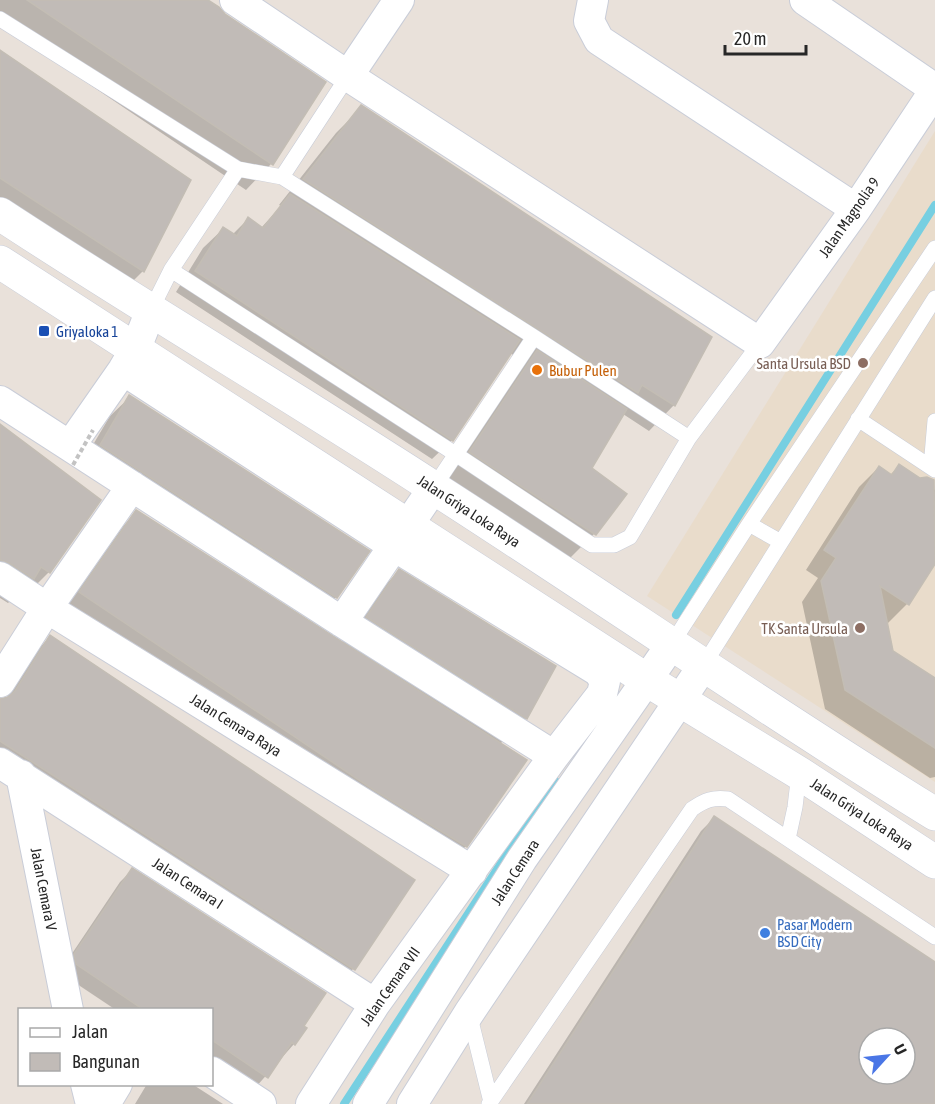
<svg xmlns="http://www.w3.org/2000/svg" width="935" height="1104" viewBox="0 0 935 1104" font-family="'Asap Condensed',sans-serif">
<rect width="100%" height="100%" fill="#e9e1da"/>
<path fill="#e9dccb" d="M935,131V782L647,596Z"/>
<path fill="#0003" fill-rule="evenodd" d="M0,0H206L224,15L324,83L271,164L246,190L0,24Z
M0,52L189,181L142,272L117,297L0,220Z
M362,107L710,337L674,405L649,431L623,414L590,468L625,494L594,534L568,560L445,477L512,378L526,363L510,353L452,440L432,459L176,292L203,248L223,229L232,235L248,219L261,228L281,206L279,205L336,133Z
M130,397L368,551L336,597L316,617L81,465L110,416Z
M0,438L49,572L24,597L18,593L8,603L0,598Z
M899,466L935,490V565H932L907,604L886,625L892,651L935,679V777L930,778L825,709L802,602L818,578L806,570L859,487L879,467L890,475Z
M137,512L342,643L374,596L399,571L526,718L500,744L525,760L466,846L452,860L67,606L124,525Z
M50,637L413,880L353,969L340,983L0,762V700L6,699L37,650Z
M714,818L935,964L934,1104H524L701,831ZM869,1038H905V1074H869Z
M132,870L302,1026L294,1044L255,1088L212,1059V1010H116L65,976L63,967L120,882Z
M147,1084H192L223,1104H135Z"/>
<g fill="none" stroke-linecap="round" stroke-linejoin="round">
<path stroke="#77cfe1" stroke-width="8" d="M676,615L935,205
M344,1104L522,831L557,782"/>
</g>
<path fill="#c1bbb7" stroke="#c3bdb4" stroke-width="1.5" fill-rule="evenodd" d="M27,0H208L219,7L225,14L326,82L273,165Z
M0,50L191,180L144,272L0,178Z
M361,105L712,337L675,406L642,385L638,393L303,179Z
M290,194L520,340L453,441L195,271L223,227L237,236L248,217L263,228Z
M537,350L627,409L592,468L627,494L596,535L469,452Z
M129,395L370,551L337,598L100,445Z
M0,424L101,500L50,573L41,567L34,579L9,563L0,560Z
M899,464L920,478L927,477L934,480L935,564L909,605L880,586L893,651L935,678V748L845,690L821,581L836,558L824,550L879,466L892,475Z
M136,510L527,760L467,847L374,790L79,592Z
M399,569L556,666L527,719L366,617Z
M50,635L415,880L355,970L0,741V699L8,697L15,691Z
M714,816L935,962V1104H527ZM869,1038H905V1074H869Z
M132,868L326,993L304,1026L307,1028L295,1045L292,1042L268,1078L212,1040V1010H144L76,964L74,954Z"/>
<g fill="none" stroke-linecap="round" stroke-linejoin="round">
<g stroke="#c9cdd8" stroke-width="16">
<path id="service" d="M0,19L238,169L282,177L348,76
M171,270L457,455L592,545H614L630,537L689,438L534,337L282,177
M151,310L171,270L238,169
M858,419L935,470
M689,438L760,343
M931,467L935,421
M434,487L534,337
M749,524L781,542
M671,645L749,524L935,248
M703,666L935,298
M788,839L795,807L799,773
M469,1013L491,1102
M489,1104L692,809C705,800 713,797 728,799L935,937"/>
</g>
<g stroke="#c9cdd8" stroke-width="32">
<path id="minor" d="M235,0L348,76L760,343L856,209L935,90
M593,0L589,21L599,40L856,209
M805,0L935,89
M348,76L399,0
M123,370L394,546L598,671L605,681L602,694L554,756L375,1004L311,1104
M0,401L342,622L554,756
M70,446L123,370L136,348L151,310
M0,577L47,608L472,871
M342,622L434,487
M0,682L47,608L132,486
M0,763L375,1004
M21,775L68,1010
M212,1072L261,1104
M86,1084L91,1104
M105,1104L117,1084
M368,1104L522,859L671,645
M412,1104L469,1013L703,666"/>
</g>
<g stroke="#c9cdd8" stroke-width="34">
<path id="secondary" d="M0,214C143,308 291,395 434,488C602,596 765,709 935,814
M0,262L647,680L799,773L935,862"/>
</g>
<use href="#service" stroke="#fff" stroke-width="15"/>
<use href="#minor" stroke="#fff" stroke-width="30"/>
<use href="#secondary" stroke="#fff" stroke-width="33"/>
<path stroke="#c3c3c3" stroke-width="4" stroke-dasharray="4.5 3" stroke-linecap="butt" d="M73,465L93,430"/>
</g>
<rect fill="#1a4fb4" stroke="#fff" stroke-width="2" x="38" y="325" width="12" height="12" rx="3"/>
<g fill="#8d6e63" stroke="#fff" stroke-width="2">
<circle cx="863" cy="363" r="6"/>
<circle cx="860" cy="628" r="6"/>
</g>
<circle fill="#e8710a" stroke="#fff" stroke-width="2" cx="537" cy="370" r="6"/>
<circle fill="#3f7fe0" stroke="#fff" stroke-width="2" cx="765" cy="933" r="6"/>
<g text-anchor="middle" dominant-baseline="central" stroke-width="5" stroke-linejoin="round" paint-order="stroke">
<g font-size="15" fill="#272727" stroke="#fff">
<text transform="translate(849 217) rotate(-55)">Jalan Magnolia 9</text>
<text transform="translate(469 511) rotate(33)">Jalan Griya Loka Raya</text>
<text transform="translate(236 725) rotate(32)">Jalan Cemara Raya</text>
<text transform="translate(862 814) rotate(33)">Jalan Griya Loka Raya</text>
<text transform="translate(515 872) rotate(-57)">Jalan Cemara</text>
<text transform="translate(188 883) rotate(33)">Jalan Cemara I</text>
<text transform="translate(44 889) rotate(79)">Jalan Cemara V</text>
<text transform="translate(390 986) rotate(-55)">Jalan Cemara VII</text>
</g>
<g font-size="15" fill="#164399" stroke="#fff" text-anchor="start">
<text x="56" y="331">Griyaloka 1</text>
</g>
<g font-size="15" fill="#785e54" stroke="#fff" text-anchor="end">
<text x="851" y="363">Santa Ursula BSD</text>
<text x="848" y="628">TK Santa Ursula</text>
</g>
<g font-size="15" fill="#c56008" stroke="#fff" text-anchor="start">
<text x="549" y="370">Bubur Pulen</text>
</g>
<g font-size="15" fill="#366cbe" stroke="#fff" text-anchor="start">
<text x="777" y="924">Pasar Modern<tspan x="777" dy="17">BSD City</tspan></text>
</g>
</g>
<rect x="18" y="1008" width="195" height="78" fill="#ffffff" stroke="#a9a9a9" stroke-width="1.5"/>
<rect x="30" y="1028" width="30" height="9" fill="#ffffff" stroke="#a9a9a9" stroke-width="1.5"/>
<text x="72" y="1038" font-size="18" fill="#272727">Jalan</text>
<rect x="30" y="1053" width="30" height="18" fill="#c1bbb7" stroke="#a9a9a9" stroke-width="1.5"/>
<text x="72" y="1068" font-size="18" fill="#272727">Bangunan</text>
<g transform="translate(887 1056) rotate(63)"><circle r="28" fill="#ffffff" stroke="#a9a9a9" stroke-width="1.5"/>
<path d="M0-4.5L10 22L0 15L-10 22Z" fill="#4a76e6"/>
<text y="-9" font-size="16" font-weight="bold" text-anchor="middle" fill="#272727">U</text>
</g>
<path d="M725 45v9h81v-9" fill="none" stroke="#272727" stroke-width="3"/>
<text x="734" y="45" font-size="18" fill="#272727" stroke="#ffffff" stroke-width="4.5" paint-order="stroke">20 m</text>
</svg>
